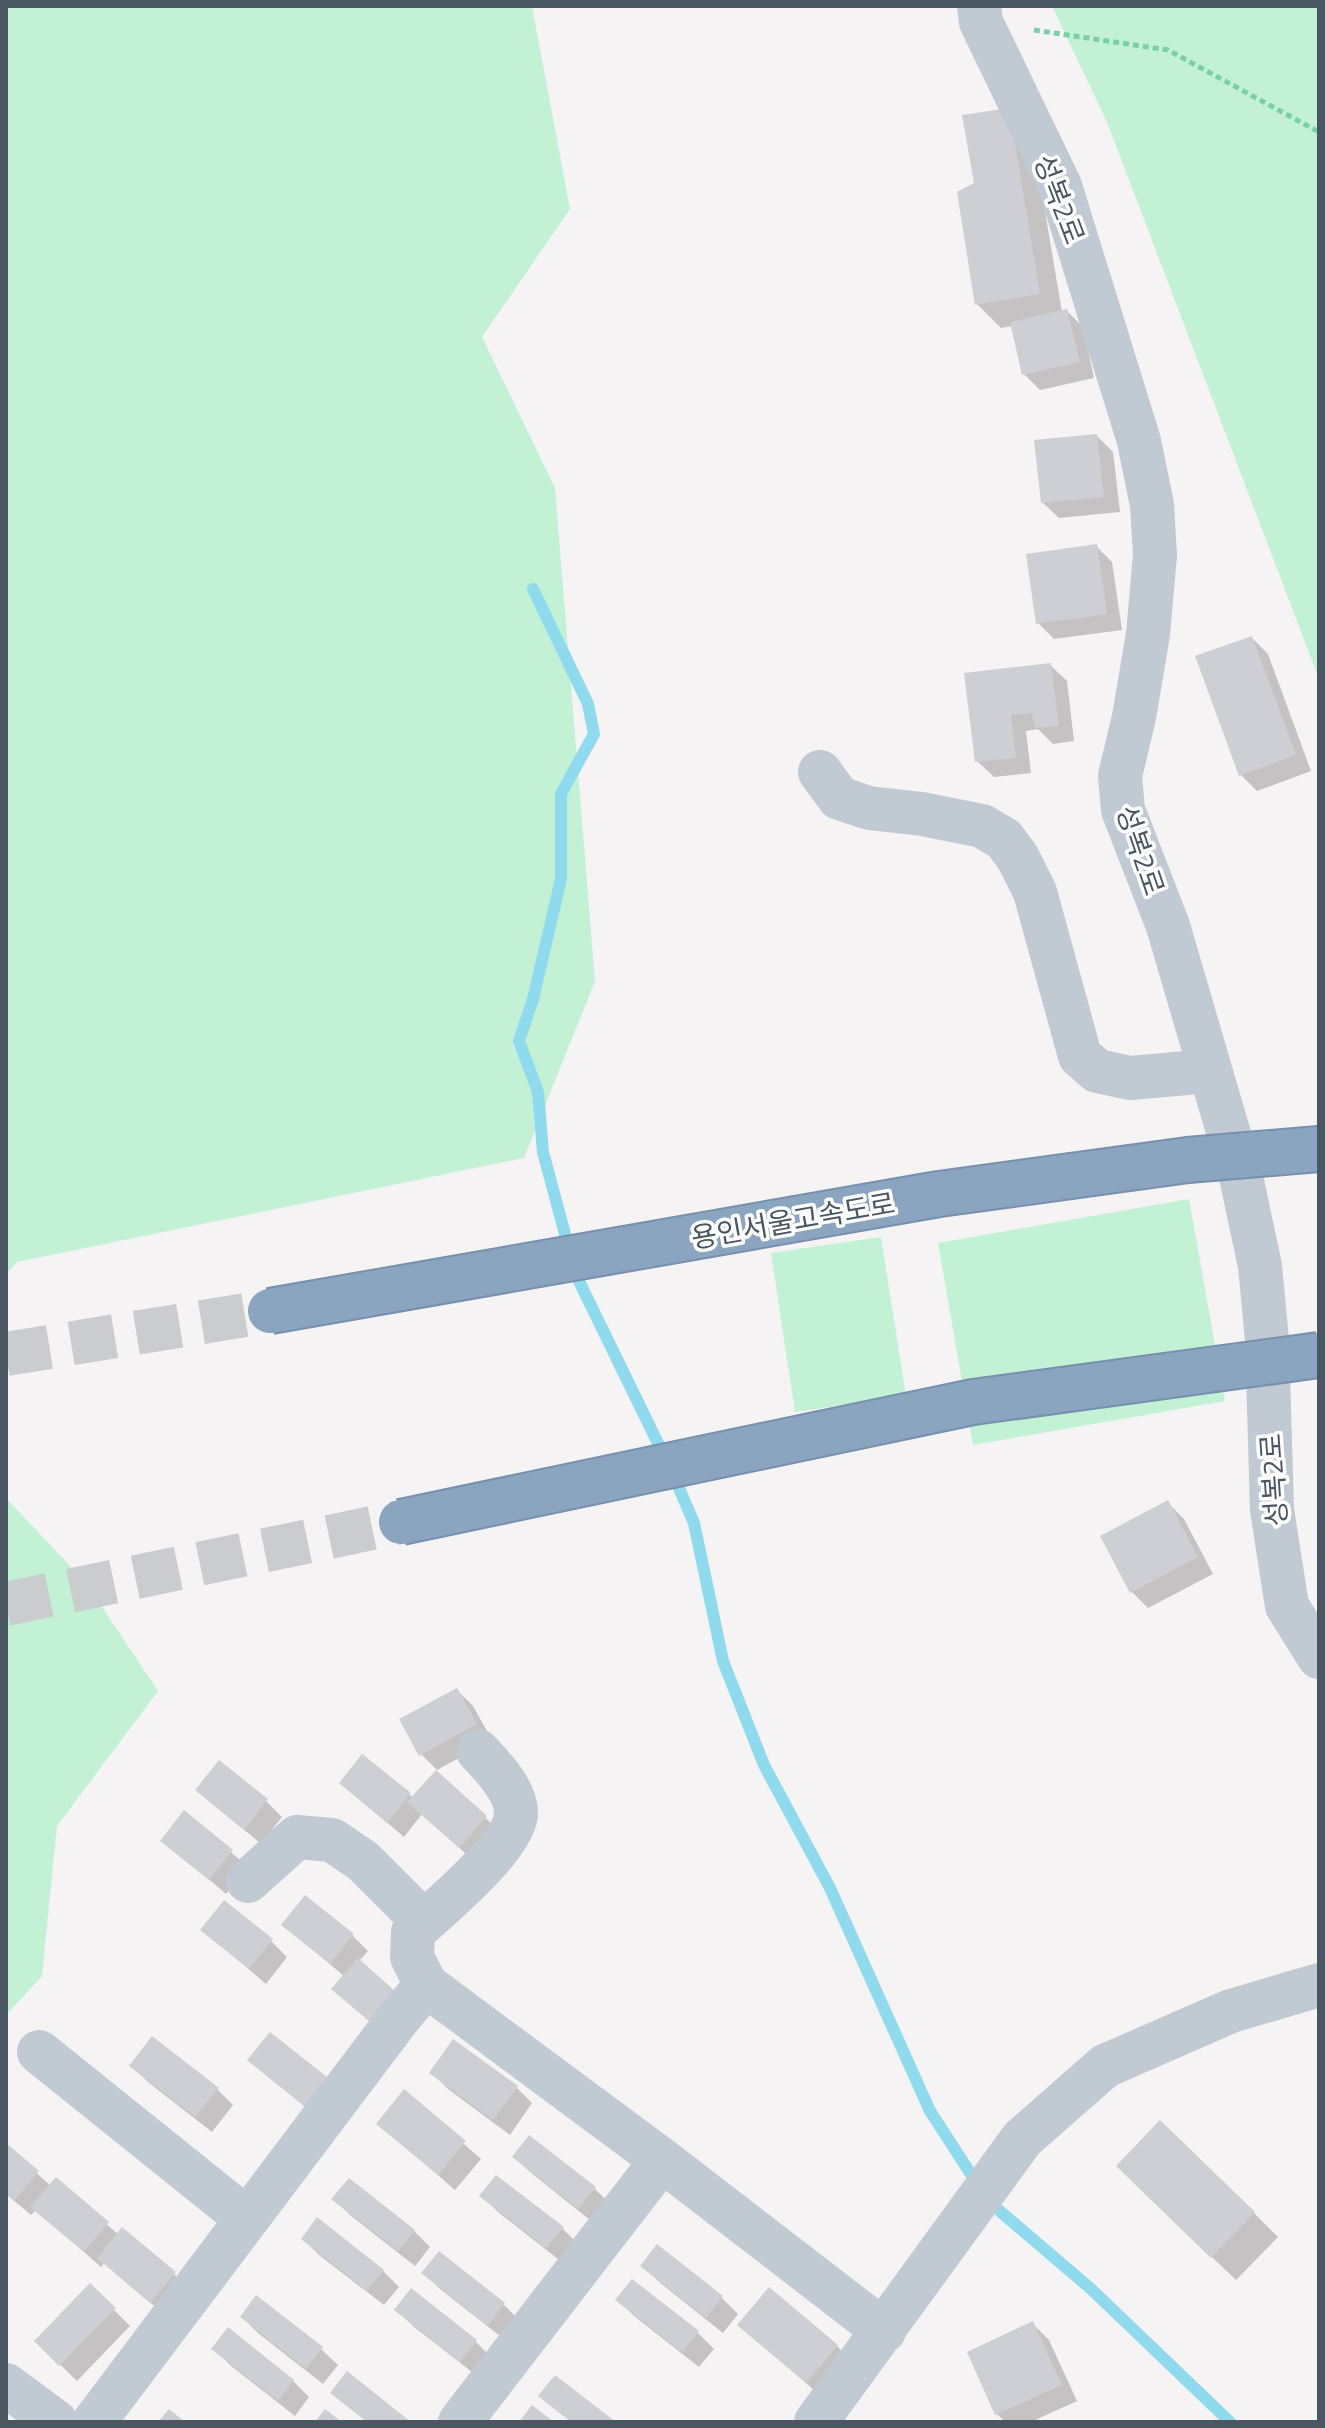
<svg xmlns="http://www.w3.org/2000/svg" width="1325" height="2428" viewBox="0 0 1325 2428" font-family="'Titillium Web','Noto Sans KR',sans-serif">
<rect width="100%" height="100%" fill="#f5f3f3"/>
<path fill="#c3f1d5" d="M6,6H532L570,209L482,337L555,488L595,981L524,1158L17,1262L6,1274Z
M1052,6H1319V679L1107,122Z
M1189,1199L1225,1401L973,1445L938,1243Z
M881,1237L906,1396L795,1412L771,1253Z
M6,1498L86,1583L158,1691L57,1826L42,1976L6,2015Z"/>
<path fill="#0003" d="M965,117L1032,134L1062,312L1067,311L1083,327L1094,378L1040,390L1024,374L1013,326L1001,328L977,304V184Z
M1097,436L1113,452L1120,512L1059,518L1042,502Z
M1096,546L1112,562L1122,630L1054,639L1038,623Z
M1252,638L1268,654L1311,771L1257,791L1241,775Z
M1050,665L1067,681L1074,741L1053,744L1038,729L1026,731L1031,773L994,777L977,761L967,675Z
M1168,1503L1184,1519L1213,1574L1148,1608L1132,1592Z
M457,1690L473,1706L492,1740L437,1770L421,1754Z
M436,1773L502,1833L476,1863L422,1814L404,1837L341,1783L409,1794L413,1798Z
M197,1790L266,1801L282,1817L261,1844Z
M185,1813L248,1867L226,1894L163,1840Z
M284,1925L352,1935L368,1951L345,1977Z
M203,1930L271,1941L287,1957L266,1984Z
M270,2034L342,2095L322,2121L250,2060Z
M132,2066L217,2089L233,2105L212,2132L148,2082Z
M432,2073L516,2087L532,2103L510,2135L448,2089Z
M405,2092L481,2159L455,2190L379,2124Z
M530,2138L595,2189L611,2205L595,2224L530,2172L514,2156Z
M6,2145L51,2186L56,2180L119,2235L174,2274L190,2290L167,2317L104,2263L101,2267L36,2210L31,2215L6,2194Z
M349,2180L414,2231L430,2247L415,2266L350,2215L334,2199Z
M1142,2190L1254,2213L1278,2237L1236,2280Z
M482,2196L562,2228L578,2244L563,2263L498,2212Z
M303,2239L383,2271L399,2287L384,2305L319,2255Z
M657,2247L722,2298L738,2314L723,2333L659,2282L643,2266Z
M439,2254L504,2305L520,2321L505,2340L440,2289L424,2273Z
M90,2286L130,2326L77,2381L36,2341Z
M411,2291L476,2342L492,2358L477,2376L413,2326L397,2310Z
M618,2300L698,2333L714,2349L699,2367L634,2316Z
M242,2317L321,2349L338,2365L323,2384L258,2333Z
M1033,2324L1049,2340L1077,2401L1031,2422H1005L997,2414L969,2353Z
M740,2325L837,2346L853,2362L823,2398Z
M214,2349L293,2381L309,2397L295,2416L230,2365Z"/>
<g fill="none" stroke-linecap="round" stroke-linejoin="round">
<path stroke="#90daee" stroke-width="12" d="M533,589L588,704L594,734L561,794V879L533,999L519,1041L538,1092L543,1152L576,1275L672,1472L694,1523L723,1661L764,1765L830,1888L930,2111L978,2185
M988,2201L1090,2288L1230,2422"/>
</g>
<path fill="#cdcfd5" d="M1009,108L1040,294L975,305L957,192L974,183L962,115Z
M1067,309L1080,362L1022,375L1010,322Z
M1097,434L1104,497L1041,503L1034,440Z
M1097,544L1107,614L1036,624L1026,554Z
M1252,636L1296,755L1239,776L1195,656Z
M1051,663L1059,726L1035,728L1032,713L1011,715L1016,758L975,762L964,673Z
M1168,1500L1198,1557L1130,1593L1100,1536Z
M457,1688L477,1724L419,1756L399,1719Z
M362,1754L411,1793L387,1823L339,1783Z
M219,1760L268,1799L244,1830L195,1790Z
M436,1770L487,1816L459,1848L407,1802Z
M184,1810L233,1850L209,1880L160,1841Z
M305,1895L354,1934L330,1964L281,1925Z
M224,1900L273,1939L249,1969L200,1930Z
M358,1958L396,1992L370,2022L331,1989Z
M270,2032L327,2077L304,2106L247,2060Z
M152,2036L219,2088L195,2117L129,2066Z
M453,2039L518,2086L493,2120L429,2073Z
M404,2089L466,2141L438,2175L376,2124Z
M1160,2120L1255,2212L1211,2258L1116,2166Z
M529,2135L596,2187L578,2209L512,2157Z
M6,2143L39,2171L14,2201L6,2194Z
M496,2175L564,2227L546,2248L479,2196Z
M56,2177L109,2222L84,2252L30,2207Z
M349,2178L415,2230L398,2251L331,2199Z
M317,2217L384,2270L367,2291L301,2239Z
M122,2227L176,2272L150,2303L97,2258Z
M657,2244L723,2296L706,2318L640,2266Z
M439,2251L505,2303L488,2326L421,2273Z
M632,2279L699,2331L682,2352L615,2300Z
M90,2283L116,2308L59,2366L34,2341Z
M769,2287L838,2345L806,2383L737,2325Z
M411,2288L477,2340L460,2362L394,2310Z
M256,2295L323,2347L306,2369L240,2317Z
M1033,2321L1062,2385L995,2415L967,2352Z
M228,2327L294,2380L278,2401L211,2349Z
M347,2371L411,2422H367L330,2393Z
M555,2375L616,2422H571L538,2396Z
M532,2405L554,2422H519Z
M169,2409L185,2422H158Z
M325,2409L342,2422H315Z"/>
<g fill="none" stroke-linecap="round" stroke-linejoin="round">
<path stroke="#caccce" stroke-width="44" stroke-dasharray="44 22" stroke-linecap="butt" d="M6,1354L270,1311
M6,1604L401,1522"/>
<path stroke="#7ad0a6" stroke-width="5" stroke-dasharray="6 4" stroke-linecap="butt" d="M1034,30L1168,50L1319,132"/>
<path stroke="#c1cad2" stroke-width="44" d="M979,6L981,22L1060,186L1139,441L1152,505L1155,555L1148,634L1134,717L1120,776L1123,810L1168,926L1240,1172L1260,1266L1267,1340L1272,1510L1287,1606L1319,1657
M820,772L839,798L869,808L922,814L982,826L1004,839L1018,858L1035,892L1080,1056L1097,1071L1130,1078L1210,1071
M248,1881L297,1837L332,1840L363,1861L424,1922
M426,1985L412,1957L413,1932C437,1910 516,1845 516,1813C516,1790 492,1766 478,1751
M39,2052L247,2219
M6,2385L56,2422
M94,2422L398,2019L426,1985L662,2160L884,2331
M460,2422L662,2160
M816,2422L1022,2139L1105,2066L1231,2011L1319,1985"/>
<g stroke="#7690ad" stroke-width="48" stroke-linecap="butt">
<path id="highway-bridge" d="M270,1311L939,1194L1188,1160L1319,1149
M401,1522L973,1402L1319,1355"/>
</g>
<use href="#highway-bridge" stroke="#8ba5c1" stroke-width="44"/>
</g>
<g text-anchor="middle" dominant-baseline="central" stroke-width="7" stroke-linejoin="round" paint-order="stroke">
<g font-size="28" fill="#4a5661" stroke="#fff">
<text transform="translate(1060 199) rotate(69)">성복2로</text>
<text transform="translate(1141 850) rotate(71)">성복2로</text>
<text transform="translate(793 1220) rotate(-10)">용인서울고속도로</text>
<text transform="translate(1273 1480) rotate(-94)">성복2로</text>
</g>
</g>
<rect width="1325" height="2428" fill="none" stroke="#4a5661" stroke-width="16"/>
</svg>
